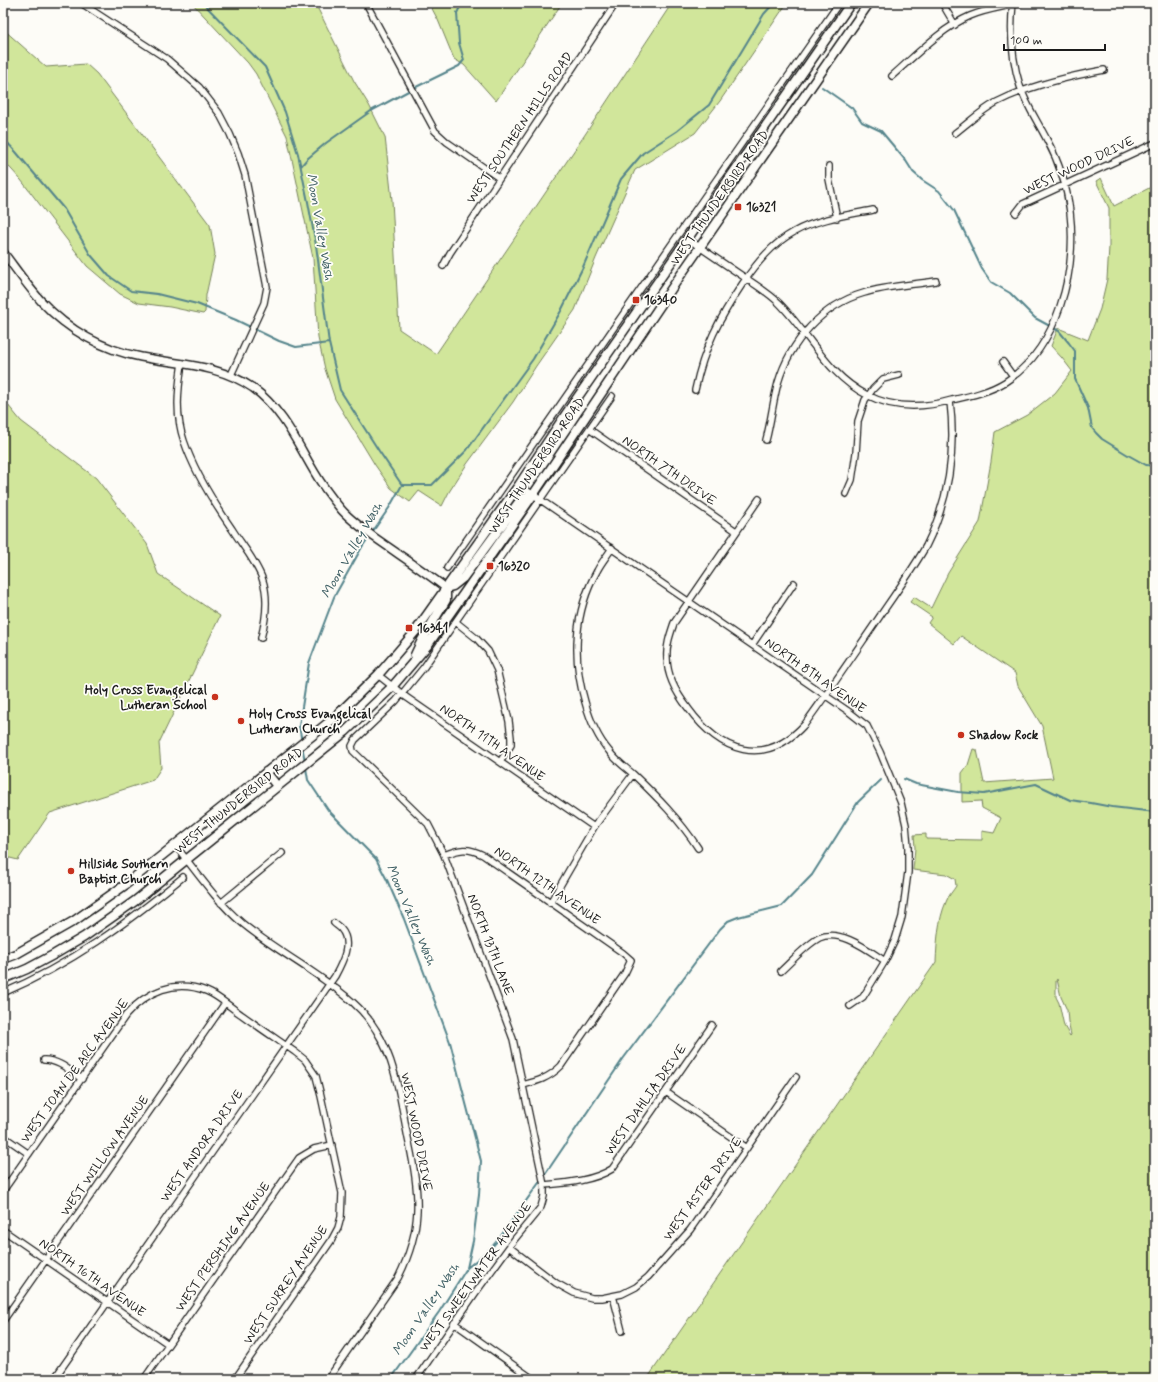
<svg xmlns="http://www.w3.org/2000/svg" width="1158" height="1382" viewBox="0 0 1158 1382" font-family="Mynerve,sans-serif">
<rect width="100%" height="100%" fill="#fdfcf7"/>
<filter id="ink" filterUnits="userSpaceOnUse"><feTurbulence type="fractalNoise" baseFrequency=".025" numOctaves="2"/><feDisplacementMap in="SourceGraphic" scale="8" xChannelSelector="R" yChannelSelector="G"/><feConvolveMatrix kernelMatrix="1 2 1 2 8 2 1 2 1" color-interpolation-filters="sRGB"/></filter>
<g filter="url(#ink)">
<path fill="#d1e69b" stroke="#76815c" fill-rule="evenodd" d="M192,3H315L354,81L369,105L385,137L392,200L399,329L436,354L584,136L672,3H787L720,101L695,133L635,170L596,258L575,310L536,366L513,402L467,464L449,492L442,506L419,491L410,502L391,488L375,465L335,399L325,369L318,338L313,258L287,136L256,74L248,63Z
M429,3H562L496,101L464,65L454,59L438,20Z
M3,29L46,67L86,64L97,74L210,225L215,254L206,295L205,312L203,314L170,307L139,303L120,294L87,266L21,180L3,160Z
M1101,178L1114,206L1155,185V1379H647L936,962C937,942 938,920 946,902C948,896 953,891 956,886L955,879L946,874L913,870L915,848L914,835L926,834V839L982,840V831L994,833L1001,818L982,808L981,801L962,802V773L968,765L973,749L977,750L984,783L1053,778L1042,726L1018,686L1015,673L961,636L954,644L928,623L932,617L910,602L914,597L931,608L948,573L980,522L991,462L995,432L1027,415L1055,393L1072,371L1062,358L1051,346L1058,328L1088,340L1100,309L1107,279L1109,247V208L1096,181ZM1057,979L1061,997L1067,1010L1068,1022L1071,1035L1070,1036L1064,1026L1059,1003L1056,997V981Z
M3,399L21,421L96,478L147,544L158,574L220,616L159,743L161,768L153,780L50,813L18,860L10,858L3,861Z"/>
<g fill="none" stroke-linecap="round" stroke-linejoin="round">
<path stroke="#54848b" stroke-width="2" d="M203,3L265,67L285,112L298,154L308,202L316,245L329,343L340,390L379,451L402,485L389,508L362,547L334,597L309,663L299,726L302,742
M822,87L852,108L862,122L881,131L906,161L913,172L922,180L939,191L954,210L982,269L991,282L1010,293L1035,318L1059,331L1069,343L1075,351V379L1088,408L1092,428L1096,433L1102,439L1128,455L1146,465L1155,466
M3,138L16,152L64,209L90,254L109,276L131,291L157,294L197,304L236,320L279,341L296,347L329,343
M301,166L307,159L326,143L371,111L412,89L459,66L464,60L459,43L457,13L462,3
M402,485H432L467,450L533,359L561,311L583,267L621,179L643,153L677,131L709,105L764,14L774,3
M302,746L305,761
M306,768L308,780L328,810L376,859L387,880L404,919L450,1042L481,1161L479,1195L473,1241L467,1268L439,1312L391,1379
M904,779L916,784L958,792L984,794L1036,784L1070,800L1091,803L1112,807L1155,812
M544,1176L623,1059L720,929L728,921L738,917L782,906L812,875L858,802L881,780
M467,1268L490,1249L498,1240L541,1180"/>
<g stroke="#1c1c1c" stroke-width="8">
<path id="minor" d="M81,3L167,59L199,87L219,113L230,134L238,153L245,175L267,287L264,303L231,375
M366,3L435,131L447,142L499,178
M942,3L955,25
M892,76C916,55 940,29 970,16C986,9 1004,7 1020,3
M955,133C968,123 982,110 997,102C1026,87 1071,76 1104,70
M829,166V179L837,218
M1016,213L1023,204L1155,143
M688,239C705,251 723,263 741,275C754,284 768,292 779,303C809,333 827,375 867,395C894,409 924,408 952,400C970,396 989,392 1005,382C1058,349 1077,271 1070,212C1067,187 1059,162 1047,140C1038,122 1026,105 1020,86C1012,60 1010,30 1013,3
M443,266L450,253L616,3
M1003,362L1013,376
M182,363C178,390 175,415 184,441C194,471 214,503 232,529C242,545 255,560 262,578C269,597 266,619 261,638
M695,390C704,347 719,319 743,283C757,263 772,244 794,232C817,219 847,215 873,210
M589,429L736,531
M766,440C771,421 773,401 778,383C790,342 822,305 864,293C887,286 912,285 936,281
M519,485L848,711L867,726L880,752L901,803L906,825L908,847V872L902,917L895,940L885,961L863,997L850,1006
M846,494L852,480L856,453L858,421L865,400L873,389L883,379L899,375
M759,499L674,623C670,635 666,646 667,658C667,677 677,694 688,708C720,752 764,769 805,724C830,690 854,654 878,619C894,595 912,571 926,546C949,500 956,451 950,401
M447,568L839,3
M456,622L476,638L488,651L497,670L509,721L511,738V745L500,762
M752,645L794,583
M378,675L406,697L594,827
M633,774C657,797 680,820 698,848
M175,845C196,871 216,901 242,923C267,944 298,961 324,980C344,994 363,1008 376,1030C397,1063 401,1105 409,1143C420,1194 423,1229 398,1278L328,1379
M444,855C459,849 468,847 483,855L623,953L631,960L625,973L561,1066C549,1078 538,1081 523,1085
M221,903L282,853
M550,903L594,827L633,774C625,767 615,760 609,751C597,737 590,720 585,702C572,658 574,612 597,571C601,563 607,556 612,548
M781,971C792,961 806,945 819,938C840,928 868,950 885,961
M3,993C71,964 126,924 183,877
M44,1060C59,1060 70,1071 82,1079
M666,1092L747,1148
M3,1136L29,1154
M544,1185C566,1183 593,1181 612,1169L712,1025
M3,1191L126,1015C147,991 175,979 206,991C219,996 231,1008 242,1015C260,1028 278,1040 295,1052L305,1060L316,1076L321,1096L342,1193L341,1217L338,1228L331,1241L235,1379
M3,1230L168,1344
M509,1247L556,1283L574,1293L592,1298H602L622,1294L636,1287L648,1277L690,1230L796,1077
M613,1296L622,1331
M3,1321L225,1003
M454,1323L533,1379
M54,1379L335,976C342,963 353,943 341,929C340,927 336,925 334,923
M144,1379L299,1158L314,1149L332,1145
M416,1379L474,1295L514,1240L541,1207L544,1196V1185L513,1039L444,855L428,824L353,751L352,746L355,740L396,701L424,667L612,396"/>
</g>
<g stroke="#1c1c1c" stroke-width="10">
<path id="tertiary" d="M3,252C16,269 28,287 42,302C68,330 103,350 141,357C181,365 218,364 253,388C283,410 297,443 315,473C322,485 331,497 340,508C349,519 362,528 374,537C398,554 423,570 446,588"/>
</g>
<g stroke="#1c1c1c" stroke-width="11">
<path id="secondary" d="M415,655L422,640L446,600V588L453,586L463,578L521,499L533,495
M266,772L277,786
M3,959L16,954L74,921L125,885L333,719L378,675L415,632L519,485L566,414L851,3
M3,979L27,969L55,954L84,937L135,901L345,732L392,687L427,646L533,495L680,276L869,3"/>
</g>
<use href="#minor" stroke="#fdfcf7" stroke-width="5.5"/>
<use href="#tertiary" stroke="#fdfcf7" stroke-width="7"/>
<use href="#secondary" stroke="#fdfcf7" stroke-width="8"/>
</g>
</g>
<g fill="#c8321e" stroke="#fdfcf7" stroke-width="1.5">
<rect x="734" y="203" width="8" height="8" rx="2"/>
<rect x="632" y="296" width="8" height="8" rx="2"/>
<rect x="486" y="562" width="8" height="8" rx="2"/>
<rect x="405" y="624" width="8" height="8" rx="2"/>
<circle cx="215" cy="697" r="4"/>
<circle cx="241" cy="721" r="4"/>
<circle cx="961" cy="735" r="4"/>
<circle cx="71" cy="871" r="4"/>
</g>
<g text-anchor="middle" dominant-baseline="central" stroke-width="3.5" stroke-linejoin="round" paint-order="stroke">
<g font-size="13" fill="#1c1c1c" stroke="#fdfcf7">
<text transform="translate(520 128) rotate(-56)">WEST SOUTHERN HILLS ROAD</text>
<text transform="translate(1079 166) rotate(-25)">WEST WOOD DRIVE</text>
<text transform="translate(720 198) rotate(-55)">WEST THUNDERBIRD ROAD</text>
<text transform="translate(537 466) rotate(-56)">WEST THUNDERBIRD ROAD</text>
<text transform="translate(669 471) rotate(35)">NORTH 7TH DRIVE</text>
<text transform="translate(815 676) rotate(35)">NORTH 8TH AVENUE</text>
<text transform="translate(492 743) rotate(35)">NORTH 11TH AVENUE</text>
<text transform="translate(239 801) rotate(-39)">WEST THUNDERBIRD ROAD</text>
<text transform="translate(547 886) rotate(35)">NORTH 12TH AVENUE</text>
<text transform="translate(490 945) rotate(69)">NORTH 13TH LANE</text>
<text transform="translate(75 1071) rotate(-54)">WEST JOAN DE ARC AVENUE</text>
<text transform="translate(646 1100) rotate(-55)">WEST DAHLIA DRIVE</text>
<text transform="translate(416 1132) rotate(79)">WEST WOOD DRIVE</text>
<text transform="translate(202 1146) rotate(-55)">WEST ANDORA DRIVE</text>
<text transform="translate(105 1156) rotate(-55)">WEST WILLOW AVENUE</text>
<text transform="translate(703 1189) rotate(-54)">WEST ASTER DRIVE</text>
<text transform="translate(223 1247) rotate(-55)">WEST PERSHING AVENUE</text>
<text transform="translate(476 1277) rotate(-54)">WEST SWEETWATER AVENUE</text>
<text transform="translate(92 1278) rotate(35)">NORTH 16TH AVENUE</text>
<text transform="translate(286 1285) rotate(-56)">WEST SURREY AVENUE</text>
</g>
<g font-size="13" font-weight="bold" fill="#1c1c1c" stroke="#fdfcf7" text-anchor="start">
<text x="746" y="207">16321</text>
<text x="644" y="300">16340</text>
<text x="498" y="566">16320</text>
<text x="417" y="628">16341</text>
<text x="207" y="690" text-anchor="end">Holy Cross Evangelical<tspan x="207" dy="15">Lutheran School</tspan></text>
<text x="249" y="714">Holy Cross Evangelical<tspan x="249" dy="15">Lutheran Church</tspan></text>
<text x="969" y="735">Shadow Rock</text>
<text x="79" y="864">Hillside Southern<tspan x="79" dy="15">Baptist Church</tspan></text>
</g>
<g font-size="14" font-style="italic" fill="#416166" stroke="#fdfcf7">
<text transform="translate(320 227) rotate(80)">Moon Valley Wash</text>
<text transform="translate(352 550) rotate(-60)">Moon Valley Wash</text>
<text transform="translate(411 915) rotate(67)">Moon Valley Wash</text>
<text transform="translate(426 1309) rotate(-56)">Moon Valley Wash</text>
</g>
</g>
<rect width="1158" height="1382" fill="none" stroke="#fdfcf7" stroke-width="16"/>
<rect x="8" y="8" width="1142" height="1366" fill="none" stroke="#1c1c1c" stroke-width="1.5" filter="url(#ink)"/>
<path d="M1004 44v6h101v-6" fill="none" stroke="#1c1c1c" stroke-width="2"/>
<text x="1010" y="44" font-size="12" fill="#1c1c1c" stroke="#fdfcf7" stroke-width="3" paint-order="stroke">100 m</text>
</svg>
